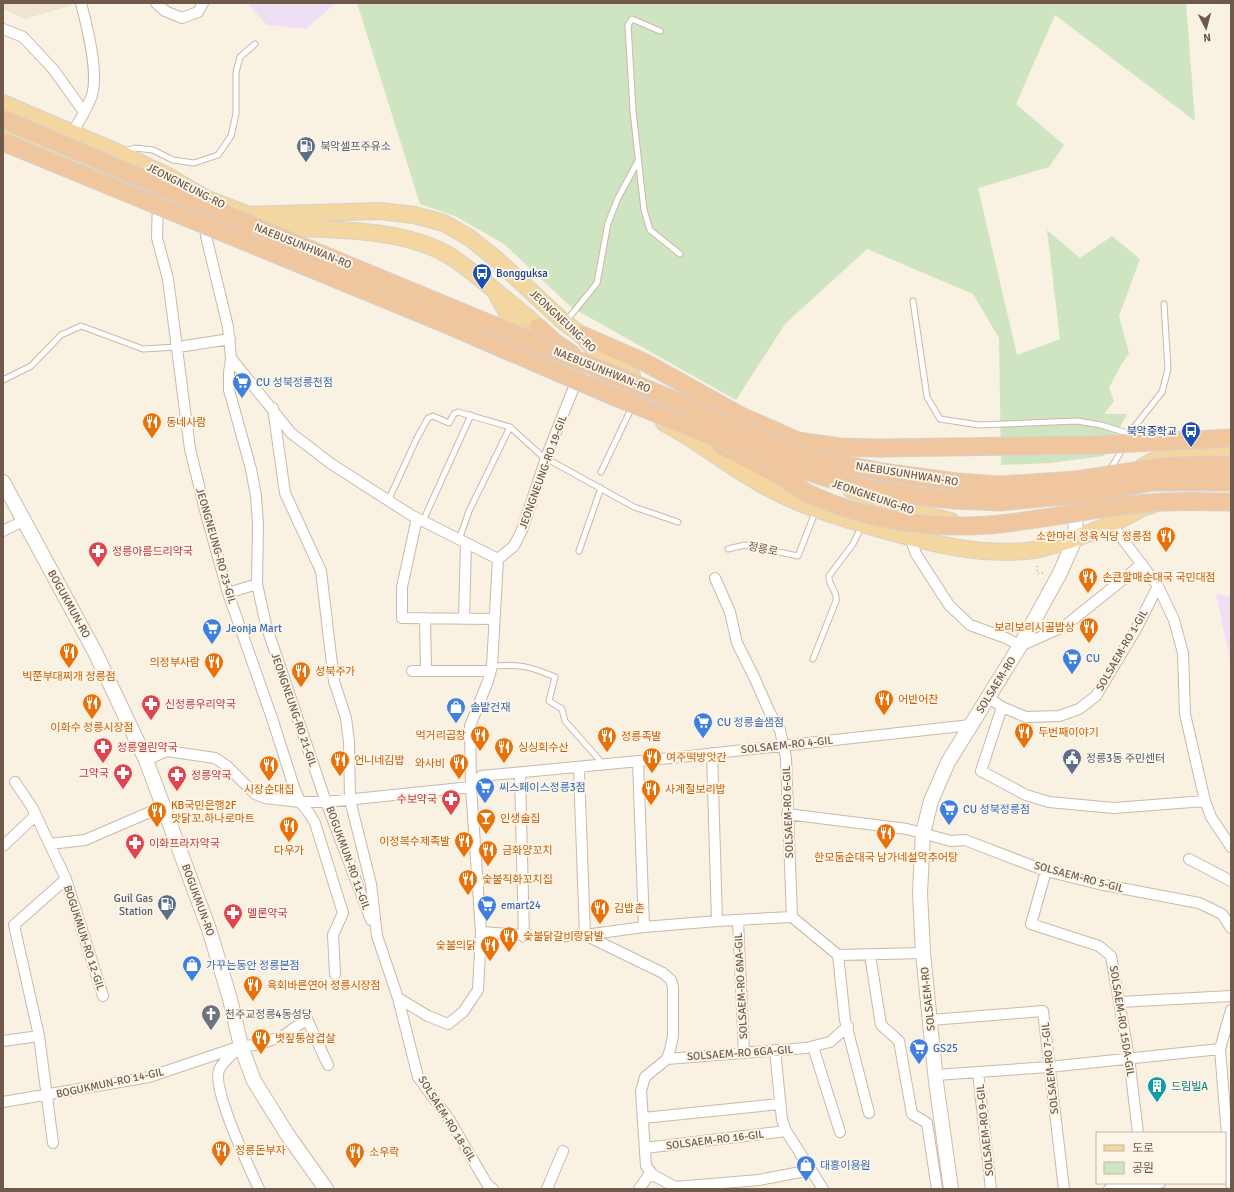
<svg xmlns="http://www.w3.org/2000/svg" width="1234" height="1192" viewBox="0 0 1234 1192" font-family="Signika,'Noto Sans KR',sans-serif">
<rect width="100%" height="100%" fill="#f9f1e2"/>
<path fill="#f0e3d1" d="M3,3H72V5L25,19L3,9Z"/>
<path fill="#eedff5" d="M247,3H336L306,29L267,25Z
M1216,594L1231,596V664Z"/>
<path fill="#cfe5c2" d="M357,3H1186L1195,121L1055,15L1016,104L1064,145L1049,167L978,188L1017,355L1060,339L1047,230L1080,258L1112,236L1140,259L1119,316L1129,353L1121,365L1109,388L1114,401L1104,414H1127L1104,456L1050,463L1001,465L999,338L973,294L867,249L785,324L736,400L571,307L504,244L455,216L420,204Z"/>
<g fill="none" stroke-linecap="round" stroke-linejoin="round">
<g stroke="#c9b9aa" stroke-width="7">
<path id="service" d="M660,31L632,19L628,25L633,111L644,210L650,230L680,254
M125,151L135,148L153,150L173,160L194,163L218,155L231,136L236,114V72L240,57L255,44
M913,301L927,397L940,419L979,425L1077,421L1101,425L1130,434
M567,320L597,283L608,223L618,198L638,161
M3,380L31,366L61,335L81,326L143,349L177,347
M1128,437L1131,431L1162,392L1168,369L1164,304
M1110,470L1123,448
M601,472L631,409
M388,501L417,438L428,418L433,416L449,423L454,414L458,412L510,427L542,456L634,507L678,522
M423,521L471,415
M459,540L469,511L510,427
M728,549L745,545L798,556L816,510
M579,551L601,488
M813,659L836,601C838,591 828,586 829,576L853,544L862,525
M492,666C520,664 529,666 555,677L549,701L562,709L565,721L603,764"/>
</g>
<g stroke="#c9b9aa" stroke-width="12">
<path id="minor" d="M156,3L165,11L182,18L198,12L203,3
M3,29L23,37L53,69L84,112
M72,133C79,122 86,110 91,98C100,76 87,26 81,3
M158,201L157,238L168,279L190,449L206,514L228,593L272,718L294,787L300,802L309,813L315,823L343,913L333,935L335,974
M205,221L206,236L228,327L231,358L291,433L330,463L411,515L498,559
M178,347L230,339
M231,358L229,373V390L251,469L256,496L258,524L257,584L266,625L326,802L371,920
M273,408L285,493L321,571L334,681L346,718L349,742L350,800L371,884L377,936L398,998L428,1016L448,1024L463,1012L478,990L481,932L471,787L470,726L488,681L492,666L498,559
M417,518L402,587V618L494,619
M1112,525L1158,586L1174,620L1183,653L1185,714L1205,801L1211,817L1231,847
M3,531L23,521
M910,537L916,554L949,605L970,625L1006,638L1020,646L1065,626L1142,564
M498,559L514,546L522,530L547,455L578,377
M715,578L730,612L737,643L755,679L770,713L780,730L786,758L792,917
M228,593L257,584
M425,618L426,671
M464,619L466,543
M412,671H490
M989,698L1002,707L1026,717L1059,716L1079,709L1096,696L1135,631L1158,586
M1002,707L981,771L1026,795L1049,802L1114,808L1205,801
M712,753L717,921
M146,760L167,751L215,758L227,766L255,794L265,798L300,802H326L471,787
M638,761L644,927
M579,771L585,935L663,973L671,980L673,987V1036L670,1050L667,1059L645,1077L641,1091L646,1166L653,1175L675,1187L759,1180L811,1170
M520,776L524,937
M15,782L32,807L66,879L103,996
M471,787L481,776L671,758L971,725
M787,814L907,829L951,841L965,840L1046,871L1099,884L1199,903L1222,914L1231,928
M50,844L85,840L164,806
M3,846L36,815
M1189,859L1231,881
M1046,871L1031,924L1099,946L1111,956L1129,1058L1138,1133
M738,920L744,1053
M481,932L551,937L585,935L644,927L717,921L792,917L838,955L923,953
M838,955L845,1020L869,1113
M870,955L881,1025L899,1041L912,1114L927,1123L937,1189
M398,998L418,1077L449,1119L487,1184L493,1189
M1120,1002L1231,996
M1231,1010L1220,1049L1231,1184
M931,1020L1043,1011L1064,1189
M3,1041L39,1036
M240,1047C234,1053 222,1062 219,1070C212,1090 249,1167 259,1189
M813,1047L840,1132
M775,1050L782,1120L786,1131L823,1189
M667,1059L806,1048L830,1042L848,1026
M978,1072L991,1189
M936,1075L1049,1067L1220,1049
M3,1102L149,1077L241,1046L257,1045L283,1036L307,1019L328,1065
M643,1118L780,1104
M53,1143L39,1036L14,925L66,879
M645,1148L786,1131
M547,1189L563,1151
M639,1189L651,1172
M1109,1189L1160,1183"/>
</g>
<g stroke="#cebbaa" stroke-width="16">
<path id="secondary" d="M3,482L95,652L146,760L209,929L230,999L241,1046L254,1081L287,1134L326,1189
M951,1189L936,1082L923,953L920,893L923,833L931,801L948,762L1020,646L1060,573L1075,539L1076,511"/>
</g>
<g stroke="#d6d1cd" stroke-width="18">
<path id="primary" d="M3,103L119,153L168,176L207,199L249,215L380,211L414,215L444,223L470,238L496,259L565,323L582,335L595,351L609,363L632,376
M3,133L204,216L232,223
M259,227C317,230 403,225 453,258C478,275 502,297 527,317L538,327L545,338
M496,293C506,311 516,333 532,347C545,359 563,366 576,376
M664,423C696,439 724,463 756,481C794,504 837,517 880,529C930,543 981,557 1034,550C1042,549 1050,546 1057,544C1091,534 1115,523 1146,506L1152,505
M1142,467C1168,450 1201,451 1231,451
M851,490L922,514L951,521"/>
</g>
<g stroke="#d6d1cd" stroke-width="19">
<path id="trunk" d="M538,327L553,341L572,354
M582,335L646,363L741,416L798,441L840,447L879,448L1097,445
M600,374L654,407
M720,445L782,477"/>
</g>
<path stroke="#d0b4a0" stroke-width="2" stroke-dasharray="1 3" stroke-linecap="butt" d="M1037,566V573H1044"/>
<use href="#service" stroke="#fff" stroke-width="5"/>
<use href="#minor" stroke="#fff" stroke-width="10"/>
<use href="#secondary" stroke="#fff" stroke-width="14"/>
<use href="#primary" stroke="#f3d6a0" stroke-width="16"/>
<use href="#trunk" stroke="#f0c69f" stroke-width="17"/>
<g stroke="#d6d1cd" stroke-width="19" stroke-linecap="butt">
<path id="trunk-bridge" d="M3,119L227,215L662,395L795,454L882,472L957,482L999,485L1076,480L1168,466L1231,465
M3,142L443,323L615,397L766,457L824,477L871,489L917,496L954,500L1001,502L1081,494L1153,482H1231
M1097,445L1231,438
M782,477C793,484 804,492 816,497C868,520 931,529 988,525C1042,521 1095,507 1149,503C1177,500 1204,502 1231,502"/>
</g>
<use href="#trunk-bridge" stroke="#f0c69f" stroke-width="17"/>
</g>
<defs>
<g id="fuel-pin" transform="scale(1)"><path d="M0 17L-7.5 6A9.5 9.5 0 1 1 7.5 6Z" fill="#5c6f8a" stroke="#fdf5e7"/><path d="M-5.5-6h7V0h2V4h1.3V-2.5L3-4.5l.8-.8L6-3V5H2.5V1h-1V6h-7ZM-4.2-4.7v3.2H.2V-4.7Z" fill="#fff"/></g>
<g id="bus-pin" transform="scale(1)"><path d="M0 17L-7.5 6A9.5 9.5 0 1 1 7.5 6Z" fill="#1a4fb4" stroke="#fdf5e7"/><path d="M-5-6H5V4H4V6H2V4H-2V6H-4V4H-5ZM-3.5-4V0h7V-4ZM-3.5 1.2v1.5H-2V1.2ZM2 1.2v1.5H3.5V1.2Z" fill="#fff"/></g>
<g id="supermarket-pin" transform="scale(1)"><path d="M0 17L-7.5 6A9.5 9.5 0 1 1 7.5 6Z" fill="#3f7fe0" stroke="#fdf5e7"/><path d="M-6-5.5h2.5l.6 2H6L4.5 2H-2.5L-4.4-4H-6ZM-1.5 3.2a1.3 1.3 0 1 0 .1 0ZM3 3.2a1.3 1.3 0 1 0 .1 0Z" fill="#fff"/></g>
<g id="restaurant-pin" transform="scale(1)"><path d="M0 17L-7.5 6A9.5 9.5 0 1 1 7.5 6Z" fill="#e8710a" stroke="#fdf5e7"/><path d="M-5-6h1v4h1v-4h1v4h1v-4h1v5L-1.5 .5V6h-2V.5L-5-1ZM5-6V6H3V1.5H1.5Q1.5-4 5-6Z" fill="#fff"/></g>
<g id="pharmacy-pin" transform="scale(1)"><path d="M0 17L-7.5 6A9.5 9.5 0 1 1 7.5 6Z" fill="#e0444e" stroke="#fdf5e7"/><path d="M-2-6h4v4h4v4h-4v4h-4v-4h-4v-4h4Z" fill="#fff"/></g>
<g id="shop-pin" transform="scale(1)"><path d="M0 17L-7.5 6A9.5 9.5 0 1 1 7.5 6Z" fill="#3f7fe0" stroke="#fdf5e7"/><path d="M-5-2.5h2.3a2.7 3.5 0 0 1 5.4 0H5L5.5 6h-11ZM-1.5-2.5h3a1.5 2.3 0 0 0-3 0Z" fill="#fff"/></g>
<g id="civic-pin" transform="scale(1)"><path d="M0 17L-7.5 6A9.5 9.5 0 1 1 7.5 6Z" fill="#5c6f8a" stroke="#fdf5e7"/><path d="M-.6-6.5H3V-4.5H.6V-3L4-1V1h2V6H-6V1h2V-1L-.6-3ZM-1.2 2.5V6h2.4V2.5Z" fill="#fff"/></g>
<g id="bar-pin" transform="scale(1)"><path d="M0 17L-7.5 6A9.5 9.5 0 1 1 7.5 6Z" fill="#e8710a" stroke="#fdf5e7"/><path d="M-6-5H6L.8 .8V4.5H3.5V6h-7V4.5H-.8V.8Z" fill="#fff"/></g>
<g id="church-pin" transform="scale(1)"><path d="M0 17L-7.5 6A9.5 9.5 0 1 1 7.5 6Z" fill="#6b7280" stroke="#fdf5e7"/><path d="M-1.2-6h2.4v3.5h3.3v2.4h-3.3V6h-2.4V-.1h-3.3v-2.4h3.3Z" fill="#fff"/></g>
<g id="building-pin" transform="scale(1)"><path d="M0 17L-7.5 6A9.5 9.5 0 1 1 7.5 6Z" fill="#0f9aa8" stroke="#fdf5e7"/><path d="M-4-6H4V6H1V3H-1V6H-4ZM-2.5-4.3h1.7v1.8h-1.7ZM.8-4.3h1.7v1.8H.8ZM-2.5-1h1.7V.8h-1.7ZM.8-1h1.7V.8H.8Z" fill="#fff"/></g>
</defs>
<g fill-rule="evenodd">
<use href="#fuel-pin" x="306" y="146"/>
<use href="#bus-pin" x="482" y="273"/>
<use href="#supermarket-pin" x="242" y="382"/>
<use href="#restaurant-pin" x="152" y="422"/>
<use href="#bus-pin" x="1191" y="431"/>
<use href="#restaurant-pin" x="1166" y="536"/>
<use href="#pharmacy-pin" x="98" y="551"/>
<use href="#restaurant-pin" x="1088" y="577"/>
<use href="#restaurant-pin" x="1089" y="627"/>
<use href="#supermarket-pin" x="212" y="628"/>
<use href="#restaurant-pin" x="69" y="652"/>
<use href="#supermarket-pin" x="1072" y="658"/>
<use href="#restaurant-pin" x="214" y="662"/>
<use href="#restaurant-pin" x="301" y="671"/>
<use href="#restaurant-pin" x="884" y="699"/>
<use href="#restaurant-pin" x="92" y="703"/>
<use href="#pharmacy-pin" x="151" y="704"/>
<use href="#shop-pin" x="456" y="707"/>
<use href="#supermarket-pin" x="703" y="722"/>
<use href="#restaurant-pin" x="1024" y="732"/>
<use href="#restaurant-pin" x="480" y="735"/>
<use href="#restaurant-pin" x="607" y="736"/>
<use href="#pharmacy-pin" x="103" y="747"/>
<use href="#restaurant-pin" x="504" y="747"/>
<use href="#restaurant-pin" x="652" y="757"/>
<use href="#civic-pin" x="1072" y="758"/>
<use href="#restaurant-pin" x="340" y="760"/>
<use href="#restaurant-pin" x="459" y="763"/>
<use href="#restaurant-pin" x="269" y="765"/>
<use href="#pharmacy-pin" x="123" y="773"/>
<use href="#pharmacy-pin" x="177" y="775"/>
<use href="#supermarket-pin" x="485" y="787"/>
<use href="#restaurant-pin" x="651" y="789"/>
<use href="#pharmacy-pin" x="451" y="799"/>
<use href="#supermarket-pin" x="949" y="809"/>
<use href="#restaurant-pin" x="157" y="811"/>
<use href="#bar-pin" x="486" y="818"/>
<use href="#restaurant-pin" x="289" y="826"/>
<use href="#restaurant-pin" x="886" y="833"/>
<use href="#restaurant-pin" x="464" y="841"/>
<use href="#pharmacy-pin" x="135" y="843"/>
<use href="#restaurant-pin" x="488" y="850"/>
<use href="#restaurant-pin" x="468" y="879"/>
<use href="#fuel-pin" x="167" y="904"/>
<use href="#supermarket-pin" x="487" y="905"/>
<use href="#restaurant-pin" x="600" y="908"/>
<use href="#pharmacy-pin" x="233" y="913"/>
<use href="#restaurant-pin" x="509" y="936"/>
<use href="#restaurant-pin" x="490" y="945"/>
<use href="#shop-pin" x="192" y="965"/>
<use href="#restaurant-pin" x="253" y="985"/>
<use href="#church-pin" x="211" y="1014"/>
<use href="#restaurant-pin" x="261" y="1038"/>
<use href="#supermarket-pin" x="919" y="1048"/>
<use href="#building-pin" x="1157" y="1086"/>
<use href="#restaurant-pin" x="221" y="1150"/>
<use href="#restaurant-pin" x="355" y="1152"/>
<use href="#shop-pin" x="806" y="1165"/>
</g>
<g text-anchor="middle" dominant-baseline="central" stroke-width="4" stroke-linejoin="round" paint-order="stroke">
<g font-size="11" fill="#4e5e75" stroke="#fdf5e7" text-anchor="start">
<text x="320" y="146">북악셀프주유소</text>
<text x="1086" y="758">정릉3동 주민센터</text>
<text x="153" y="898" text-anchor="end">Guil Gas<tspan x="153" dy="13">Station</tspan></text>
</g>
<g font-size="11" fill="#6e594b" stroke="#fdf5e7">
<text transform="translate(186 186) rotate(27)">JEONGNEUNG-RO</text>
<text transform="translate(303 246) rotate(22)">NAEBUSUNHWAN-RO</text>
<text transform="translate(563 321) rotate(43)">JEONGNEUNG-RO</text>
<text transform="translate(602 370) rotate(22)">NAEBUSUNHWAN-RO</text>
<text transform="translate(543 472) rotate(-70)">JEONGNEUNG-RO 19-GIL</text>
<text transform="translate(907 474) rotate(9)">NAEBUSUNHWAN-RO</text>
<text transform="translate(873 497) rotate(19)">JEONGNEUNG-RO</text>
<text transform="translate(216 546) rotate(74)">JEONGNEUNG-RO 23-GIL</text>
<text transform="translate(763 549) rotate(11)">정릉로</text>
<text transform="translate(69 604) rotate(61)">BOGUKMUN-RO</text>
<text transform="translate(1122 650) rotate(-60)">SOLSAEM-RO 1-GIL</text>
<text transform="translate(996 685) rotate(-58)">SOLSAEM-RO</text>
<text transform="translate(294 710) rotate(71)">JEONGNEUNG-RO 21-GIL</text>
<text transform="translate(787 745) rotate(-6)">SOLSAEM-RO 4-GIL</text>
<text transform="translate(788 812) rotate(-92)">SOLSAEM-RO 6-GIL</text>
<text transform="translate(348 858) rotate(70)">BOGUKMUN-RO 11-GIL</text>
<text transform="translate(1079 877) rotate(15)">SOLSAEM-RO 5-GIL</text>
<text transform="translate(198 900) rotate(70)">BOGUKMUN-RO</text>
<text transform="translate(84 938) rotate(72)">BOGUKMUN-RO 12-GIL</text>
<text transform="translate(741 986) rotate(-93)">SOLSAEM-RO 6NA-GIL</text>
<text transform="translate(928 999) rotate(-96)">SOLSAEM-RO</text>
<text transform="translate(1122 1021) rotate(81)">SOLSAEM-RO 15DA-GIL</text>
<text transform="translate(740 1053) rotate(-4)">SOLSAEM-RO 6GA-GIL</text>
<text transform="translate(1050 1068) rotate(-96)">SOLSAEM-RO 7-GIL</text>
<text transform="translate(110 1083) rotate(-12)">BOGUKMUN-RO 14-GIL</text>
<text transform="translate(447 1119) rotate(58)">SOLSAEM-RO 18-GIL</text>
<text transform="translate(985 1130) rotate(-96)">SOLSAEM-RO 9-GIL</text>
<text transform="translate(715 1140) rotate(-7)">SOLSAEM-RO 16-GIL</text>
</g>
<g font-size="11" fill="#164399" stroke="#fdf5e7" text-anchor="start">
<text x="496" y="273">Bongguksa</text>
<text x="1177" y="431" text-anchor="end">북악중학교</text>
</g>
<g font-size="11" fill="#366cbe" stroke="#fdf5e7" text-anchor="start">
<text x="256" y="382">CU 성북정릉천점</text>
<text x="226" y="628">Jeonja Mart</text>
<text x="1086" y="658">CU</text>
<text x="470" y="707">솔밭건재</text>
<text x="717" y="722">CU 정릉솔샘점</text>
<text x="499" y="787">씨스페이스정릉3점</text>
<text x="963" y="809">CU 성북정릉점</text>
<text x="501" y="905">emart24</text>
<text x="206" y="965">가꾸는동안 정릉본점</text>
<text x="933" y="1048">GS25</text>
<text x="820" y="1165">대흥이용원</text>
</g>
<g font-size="11" fill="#c56008" stroke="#fdf5e7" text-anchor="start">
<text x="166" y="422">동네사람</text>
<text x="1152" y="536" text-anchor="end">소한마리 정육식당 정릉점</text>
<text x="1102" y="577">손큰할매순대국 국민대점</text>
<text x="1075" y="627" text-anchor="end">보리보리시골밥상</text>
<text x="200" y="662" text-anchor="end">의정부사람</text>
<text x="315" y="671">성북주가</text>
<text x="69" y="676" text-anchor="middle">빅쭌부대찌개 정릉점</text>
<text x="898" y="699">어반어찬</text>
<text x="92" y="727" text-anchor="middle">이화수 정릉시장점</text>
<text x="1038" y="732">두번째이야기</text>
<text x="466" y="735" text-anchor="end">먹거리곱창</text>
<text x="621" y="736">정릉족발</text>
<text x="518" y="747">싱싱회수산</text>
<text x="666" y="757">여주떡방앗간</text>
<text x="354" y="760">언니네김밥</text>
<text x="445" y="763" text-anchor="end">와사비</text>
<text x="269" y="789" text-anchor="middle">시장순대집</text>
<text x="665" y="789">사계절보리밥</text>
<text x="171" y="805">KB국민은행2F<tspan x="171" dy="13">맛닭꼬.하나로마트</tspan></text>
<text x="500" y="818">인생술집</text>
<text x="450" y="841" text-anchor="end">이정복수제족발</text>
<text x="289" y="850" text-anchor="middle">다우가</text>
<text x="502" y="850">금화양꼬치</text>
<text x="886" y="857" text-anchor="middle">한모둠순대국 남가네설악추어탕</text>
<text x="482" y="879">숯불직화꼬치집</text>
<text x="614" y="908">김밥촌</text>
<text x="523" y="936">숯불닭갈비랑닭발</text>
<text x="476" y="945" text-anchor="end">숯불의닭</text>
<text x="267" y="985">육회바른연어 정릉시장점</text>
<text x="275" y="1038">볏짚통삼겹살</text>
<text x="235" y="1150">정릉돈부자</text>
<text x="369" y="1152">소우락</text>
</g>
<g font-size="11" fill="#be3a42" stroke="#fdf5e7" text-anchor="start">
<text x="112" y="551">정릉아름드리약국</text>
<text x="165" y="704">신정릉우리약국</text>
<text x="117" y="747">정릉열린약국</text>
<text x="109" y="773" text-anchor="end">그약국</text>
<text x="191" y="775">정릉약국</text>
<text x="437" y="799" text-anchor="end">수보약국</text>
<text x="149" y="843">이화프라자약국</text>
<text x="247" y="913">멜론약국</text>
</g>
<g font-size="11" fill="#5b616d" stroke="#fdf5e7" text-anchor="start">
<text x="225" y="1014">천주교정릉4동성당</text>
</g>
<g font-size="11" fill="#0d838f" stroke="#fdf5e7" text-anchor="start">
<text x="1171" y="1086">드림빌A</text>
</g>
</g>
<rect width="1234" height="1192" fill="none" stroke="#6e594b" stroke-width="8"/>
<rect x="1096" y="1132" width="130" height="52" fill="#fdf5e7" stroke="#c4b7a9"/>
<rect x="1104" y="1145" width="20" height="6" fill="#f3d6a0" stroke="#c4b7a9"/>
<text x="1132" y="1152" font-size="12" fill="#6e594b">도로</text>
<rect x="1104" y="1162" width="20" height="12" fill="#cfe5c2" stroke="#c4b7a9"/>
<text x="1132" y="1172" font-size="12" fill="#6e594b">공원</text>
<g transform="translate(1206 28) rotate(174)" stroke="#fdf5e7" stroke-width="3" paint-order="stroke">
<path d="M0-3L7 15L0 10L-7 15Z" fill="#6e594b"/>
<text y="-6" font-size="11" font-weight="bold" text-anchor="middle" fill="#6e594b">N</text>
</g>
</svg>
